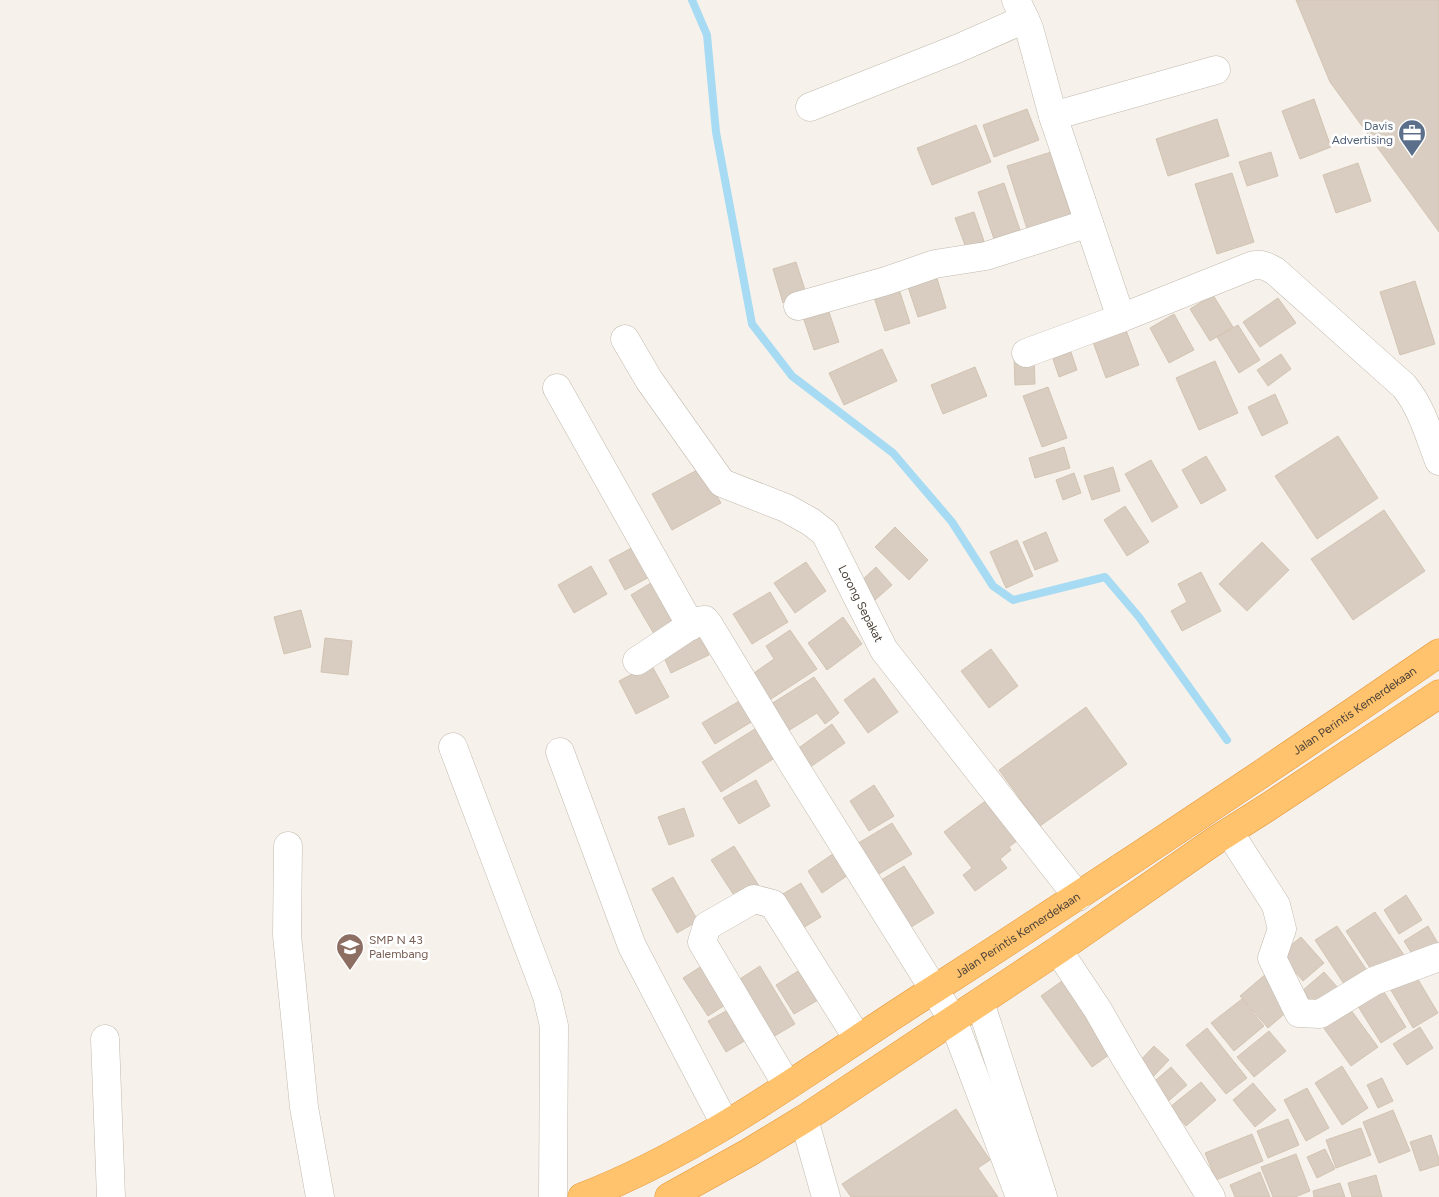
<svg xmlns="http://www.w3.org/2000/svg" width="1439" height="1197" viewBox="0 0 1439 1197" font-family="Figtree,sans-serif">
<rect width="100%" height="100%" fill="#f6f2eb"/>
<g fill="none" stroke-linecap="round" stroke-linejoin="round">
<path stroke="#a7dbf3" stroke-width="8" d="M692,0L707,35L716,132L752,324L792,376L893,453L952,522L993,586L1013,600L1105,577L1139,617L1227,740"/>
</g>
<path fill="#d8cdc0" stroke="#d3c4b3" d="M1296,0H1439V232L1330,82Z
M1314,99L1331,147L1300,159L1282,111Z
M1027,109L1039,140L994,157L983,125Z
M1217,119L1229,156L1168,176L1156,139Z
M976,125L991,162L932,185L917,148Z
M1051,152L1072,219L1028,232L1007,166Z
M1271,152L1278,176L1247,186L1239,162Z
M1358,163L1371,201L1336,213L1323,175Z
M1232,173L1254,242L1217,254L1195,184Z
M1004,183L1020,230L994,239L978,192Z
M974,212L984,241L966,248L955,218Z
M796,262L807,296L783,303L773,269Z
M933,265L946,308L918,317L904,275Z
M1415,281L1435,344L1400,355L1380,292Z
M897,283L910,323L885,331L872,291Z
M1213,295L1233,327L1210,341L1190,309Z
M1278,298L1296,323L1260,347L1243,322Z
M825,300L839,342L814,350L800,308Z
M1174,314L1194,350L1169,363L1150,328Z
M1238,325L1260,360L1239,373L1217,337Z
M1126,330L1139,365L1106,378L1093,342Z
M882,349L897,381L844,405L829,373Z
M1071,352L1077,370L1059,377L1053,359Z
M1281,354L1291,369L1268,386L1257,370Z
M1034,356L1035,384L1015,385L1014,357Z
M1215,361L1238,413L1199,430L1176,378Z
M975,367L987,396L943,414L931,385Z
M1048,387L1067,438L1042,447L1023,396Z
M1275,394L1288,423L1262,436L1248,407Z
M1338,436L1378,498L1317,539L1275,476Z
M1064,447L1070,468L1035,478L1029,458Z
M1206,456L1226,490L1201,504L1182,470Z
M1151,460L1178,507L1152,522L1125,474Z
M1113,467L1120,491L1092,500L1084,476Z
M701,468L721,503L672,530L652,494Z
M1074,473L1081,493L1063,500L1056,480Z
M1125,506L1149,542L1127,556L1104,520Z
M1384,510L1425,571L1353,620L1311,559Z
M895,527L928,560L909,580L875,547Z
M1046,532L1058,561L1035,570L1023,542Z
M1017,540L1033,576L1006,588L990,552Z
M1262,542L1289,570L1247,611L1219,584Z
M639,544L655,574L625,590L609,560Z
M806,562L826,591L795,613L774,583Z
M591,566L607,594L574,613L558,585Z
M876,567L892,585L875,600L859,583Z
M1201,572L1221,611L1182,631L1171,611L1187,602L1178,584Z
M659,578L685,623L657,639L631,595Z
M770,592L788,622L752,644L733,614Z
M301,610L311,647L284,654L274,617Z
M843,617L862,644L827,670L808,643Z
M790,630L817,669L768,701L751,675L774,659L766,646Z
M698,633L709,655L671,673L661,651Z
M325,638L352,641L348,675L321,672Z
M991,649L1018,686L989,708L961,671Z
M651,664L669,697L636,714L619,681Z
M814,677L839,713L825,724L817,713L788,731L771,704Z
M874,678L898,712L868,733L844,700Z
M741,700L753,721L715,744L702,723Z
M1086,707L1127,764L1040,826L999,770Z
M832,724L845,743L806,770L793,752Z
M758,727L778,756L721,792L702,762Z
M756,780L770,806L739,824L723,798Z
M874,785L894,816L869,831L850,801Z
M992,796L1023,836L1009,847L1011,850L1000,859L1007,868L975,891L963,875L972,868L944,832Z
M684,808L694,836L669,845L658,817Z
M892,823L912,854L874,877L855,845Z
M734,846L759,886L737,900L711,860Z
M840,849L854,871L822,893L808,871Z
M904,866L934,913L903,932L873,885Z
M673,877L698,921L677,933L652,889Z
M801,883L821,917L793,934L773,900Z
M1406,895L1422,920L1399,934L1384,910Z
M1375,912L1406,958L1376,977L1346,931Z
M1337,926L1368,972L1346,987L1315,940Z
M1428,926L1439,945L1417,962L1404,941Z
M1301,937L1324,963L1303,981L1280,954Z
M708,962L733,1000L708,1016L683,978Z
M760,966L795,1024L766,1041L732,984Z
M806,966L825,996L794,1014L776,985Z
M1413,971L1438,1013L1413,1028L1388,985Z
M1324,972L1339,989L1317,1008L1302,991Z
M1267,973L1295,1005L1268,1028L1240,996Z
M1062,981L1113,1052L1092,1067L1041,996Z
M1379,984L1406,1027L1381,1043L1354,1000Z
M1242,999L1264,1026L1234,1051L1211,1023Z
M1345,1002L1378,1047L1351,1066L1318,1020Z
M735,1006L753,1036L726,1052L708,1021Z
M1420,1027L1433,1048L1407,1065L1393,1044Z
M1207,1028L1247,1078L1226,1094L1186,1045Z
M1269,1031L1286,1051L1254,1077L1237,1057Z
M1154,1046L1169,1060L1151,1079L1136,1065Z
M1342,1066L1368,1108L1342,1125L1315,1083Z
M1171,1067L1187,1085L1165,1104L1149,1086Z
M1382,1078L1393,1101L1378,1108L1367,1085Z
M1201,1082L1216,1100L1186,1126L1170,1107Z
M1253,1083L1276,1110L1255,1127L1233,1100Z
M1307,1088L1329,1128L1306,1141L1284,1100Z
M956,1109L990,1160L978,1168L998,1197H851L842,1184Z
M1393,1110L1410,1151L1379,1163L1363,1122Z
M1288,1119L1299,1145L1268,1158L1257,1131Z
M1361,1128L1371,1155L1336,1168L1326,1140Z
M1252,1134L1263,1161L1216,1180L1205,1153Z
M1431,1135L1439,1159V1165L1420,1171L1410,1142Z
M1325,1149L1335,1169L1317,1178L1307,1157Z
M1296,1154L1310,1191L1295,1197H1273L1261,1167Z
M1260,1172L1270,1197H1235L1230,1185Z
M1376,1175L1382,1197H1352L1348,1183Z
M1340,1183L1345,1197H1314L1313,1191Z"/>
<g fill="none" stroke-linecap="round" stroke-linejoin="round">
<g stroke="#c2b9ad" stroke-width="29">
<g id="minor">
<path d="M1016,0L1029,28L1053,116L1121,318"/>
<path d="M810,107L959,48L1025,19"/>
<path d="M1053,116L1216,70"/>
<path d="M798,306L886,281L935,264L986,256L1089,223"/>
<path id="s1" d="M625,339L649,380L722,483L786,508L811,522L825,533L884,650L1078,897"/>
<path d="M1026,353L1121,318L1251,266C1261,263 1266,266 1275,271L1404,386C1422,408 1429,435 1439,461"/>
<path d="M557,388L691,626"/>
<path d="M637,661L697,621L705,620L709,625L793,764L953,1020L1020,1197"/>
<path d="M453,747L547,996L554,1026L553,1197"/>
<path d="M560,752L632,946L725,1124"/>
<path d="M1229,832L1276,905L1282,929L1272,958L1299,1013L1320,1014L1374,981L1439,957"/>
<path d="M288,846L287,935L304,1107L320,1197"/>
<path d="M1058,950L1098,1010L1126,1059L1211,1197"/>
<path d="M980,1002L1043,1197"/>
<path d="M105,1039L111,1197"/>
<path d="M787,1085L702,942L707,926L754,899L773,904L858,1039"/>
<path d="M804,1119L826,1197"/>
</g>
</g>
<g stroke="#e39539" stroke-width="29">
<g id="highway">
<path id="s2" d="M582,1197C709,1148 819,1062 933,990C1104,880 1272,768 1439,653"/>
<path d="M669,1197L748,1153L804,1119L1058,950L1216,840L1268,807L1439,694"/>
</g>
</g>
<use href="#minor" stroke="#fff" stroke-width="28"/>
<use href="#highway" stroke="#ffc26d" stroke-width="28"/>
</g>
<defs>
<g id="office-pin" transform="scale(1.4375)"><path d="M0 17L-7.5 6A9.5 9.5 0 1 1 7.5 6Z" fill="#5c6f8a" stroke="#fff"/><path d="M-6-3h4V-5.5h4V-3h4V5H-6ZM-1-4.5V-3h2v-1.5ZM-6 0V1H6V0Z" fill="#fff"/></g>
<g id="school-pin" transform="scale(1.4375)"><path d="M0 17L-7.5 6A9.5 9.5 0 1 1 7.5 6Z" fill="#8d6e63" stroke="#fff"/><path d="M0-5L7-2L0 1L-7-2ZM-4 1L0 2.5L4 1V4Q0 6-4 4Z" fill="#fff"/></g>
</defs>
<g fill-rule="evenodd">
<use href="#office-pin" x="1412" y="133"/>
<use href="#school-pin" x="350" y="947"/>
</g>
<g text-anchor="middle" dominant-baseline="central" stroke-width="5" stroke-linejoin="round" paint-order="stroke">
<g font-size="12" fill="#4e5e75" stroke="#fff" text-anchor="end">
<text x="1393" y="126">Davis<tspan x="1393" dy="14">Advertising</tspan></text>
</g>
<g font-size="12" fill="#4b4238" stroke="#fff">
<text stroke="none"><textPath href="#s1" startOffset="368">Lorong Sepakat</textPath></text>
<text stroke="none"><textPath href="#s2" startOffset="914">Jalan Perintis Kemerdekaan</textPath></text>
<text stroke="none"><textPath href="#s2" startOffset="509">Jalan Perintis Kemerdekaan</textPath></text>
</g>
<g font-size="12" fill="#785e54" stroke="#fff" text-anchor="start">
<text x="369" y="940">SMP N 43<tspan x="369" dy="14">Palembang</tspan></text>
</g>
</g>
</svg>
